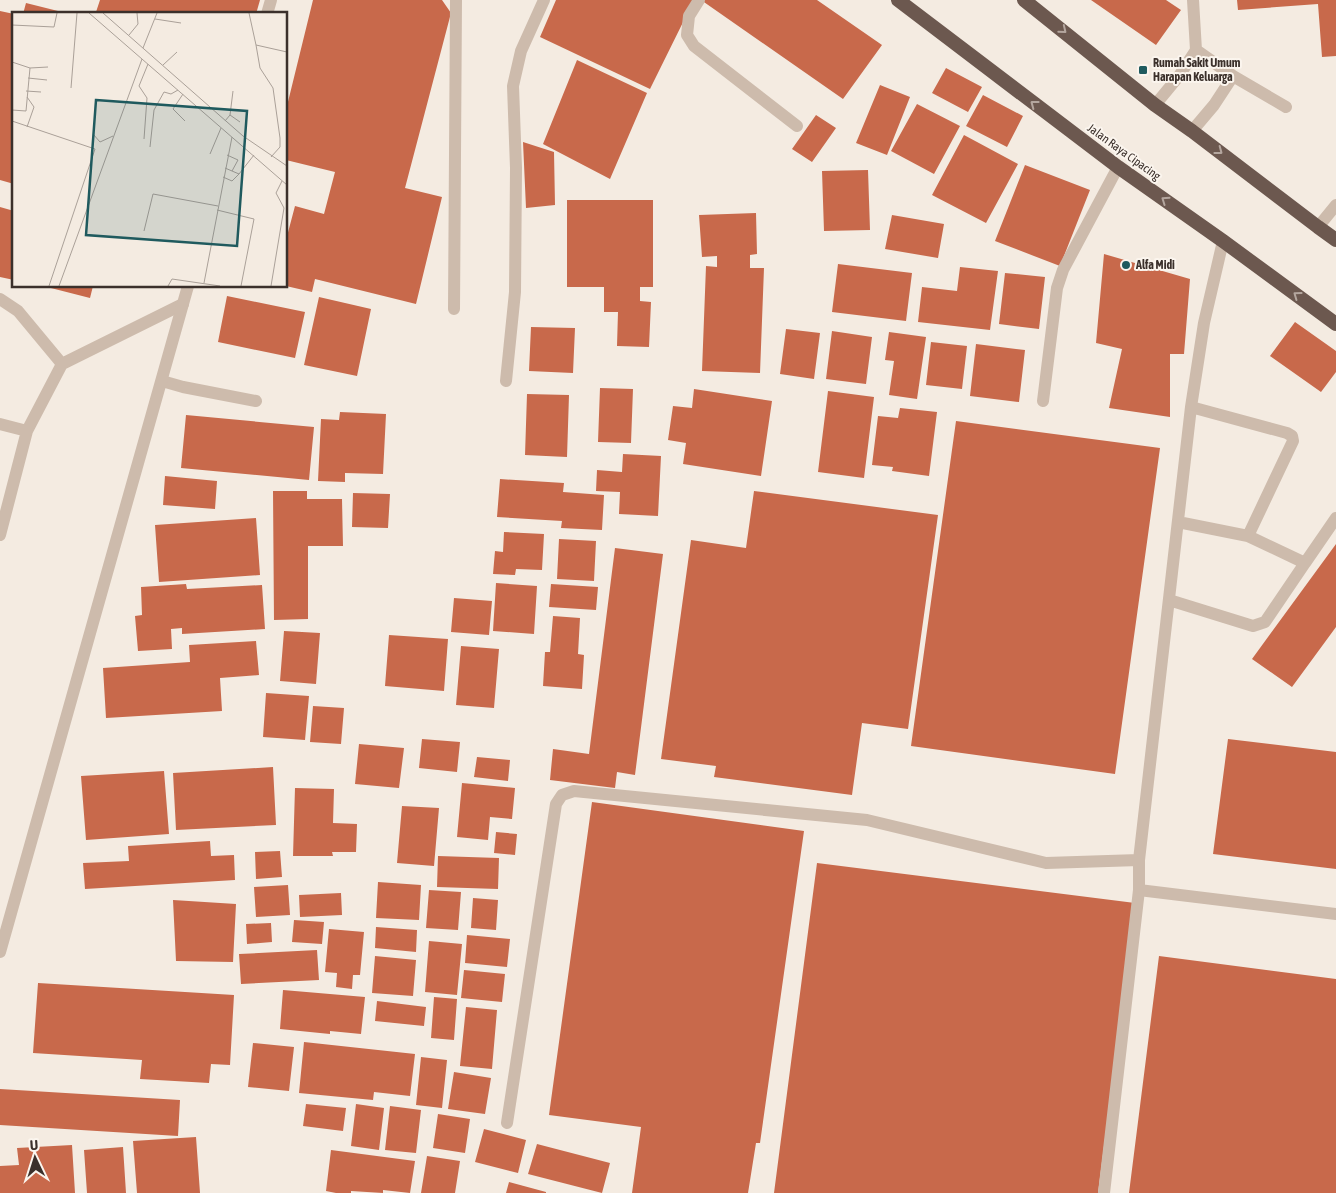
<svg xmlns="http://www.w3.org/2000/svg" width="1336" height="1193" viewBox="0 0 1336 1193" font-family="'Asap Condensed',sans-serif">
<rect width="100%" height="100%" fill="#f4ebe1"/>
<path fill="#c8694b" d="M100,0H260L256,14H101L96,12Z
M313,0H442L451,13L405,188L442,197L416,304L315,279L312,292L286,286V240L295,206L324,214L335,172L286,160V110Z
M556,0H694L650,89L540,37Z
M701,0H817L882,45L843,99Z
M1091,0H1166L1181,10L1156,45Z
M1237,0H1336V56L1322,57L1318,4L1238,10Z
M26,3L66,13V14H23Z
M0,11L14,14V184L0,180Z
M577,60L647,93L610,179L543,144Z
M946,68L982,87L968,112L932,93Z
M880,85L910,97L887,155L856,143Z
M983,95L1023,116L1007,147L966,126Z
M917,104L960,126L934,174L891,151Z
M816,115L836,128L812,162L792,149Z
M964,135L1018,164L986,223L932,195Z
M523,142L554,152L555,205L526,208Z
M1025,165L1090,190L1060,266L995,241Z
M868,170L870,230L824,231L822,171Z
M567,200H653V287H640V301L651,302L649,347L617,346L618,312H604V287H567Z
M0,207L14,211V280L0,277Z
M756,213L757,254L750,255V268H764L760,373L702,371L706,266L717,267V256L702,257L699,215Z
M892,215L944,224L938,258L885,249Z
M1104,254L1190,279L1184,354H1170V417L1109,408L1122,349L1096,343Z
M838,264L912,273L906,321L832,312Z
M960,267L998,271L990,330L918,322L922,287L957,291Z
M1005,273L1045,277L1039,329L999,324Z
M43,286H93L90,298Z
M227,296L305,312L295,358L218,342Z
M319,297L371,309L357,376L304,365Z
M1295,322L1336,351V372L1321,392L1270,356Z
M531,327L575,328L573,373L529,371Z
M786,329L820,333L814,379L780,374Z
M832,331L872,337L866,384L826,379Z
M889,332L926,337L917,399L889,395L894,361L885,360Z
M931,342L967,346L962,389L926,385Z
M976,344L1025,350L1019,402L970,396Z
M600,388L633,389L631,443L598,442Z
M694,389L772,401L761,476L683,464L686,443L668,440L673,406L692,408Z
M828,391L874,397L864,478L818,472Z
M527,394L569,395L567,457L525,455Z
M900,408L937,412L929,476L892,471L893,467L872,465L878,416L898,418Z
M340,412L386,414L383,474L345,473V482L318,481L321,419L339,420Z
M186,415L314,427L309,480L181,468Z
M956,421L1160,448L1115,774L911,746Z
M623,454L661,456L658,516L619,514L620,492L596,491L597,470L622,472Z
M165,476L217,481L215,509L163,505Z
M500,479L564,483L563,492L604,495L602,530L561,528L562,521L497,517Z
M273,491H307V499H342L343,546H308V619L274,620Z
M754,491L938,515L908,729L862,723L852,795L714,777L716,766L661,759L691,540L746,548Z
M353,493L390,494L388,528L352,527Z
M256,518L260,575L159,582L155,525Z
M504,532L544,534L542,570L516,569L515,575L493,574L495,551L503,552Z
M559,539L596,541L594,581L557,579Z
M1336,544V627L1292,687L1252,659Z
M615,548L663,554L635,775L617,772L615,788L550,780L553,749L589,754Z
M496,583L537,586L534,634L493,631Z
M186,584L187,589L262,585L265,629L182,634V628L171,629L172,649L138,651L135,616L142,615L141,587Z
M551,584L598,587L596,610L549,607Z
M454,598L492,601L489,635L451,632Z
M553,616L580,618L578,654L584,655L582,689L543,686L545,652H550Z
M284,631L320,633L316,684L280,681Z
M389,635L448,639L444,691L385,686Z
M256,641L259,675L220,678L222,711L106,718L103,668L190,662L189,645Z
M461,646L499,649L494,708L456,705Z
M266,693L309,696L305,740L263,737Z
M313,706L344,708L341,744L310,742Z
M422,739L460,742L457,772L419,768Z
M1228,739L1336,752V869L1213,854Z
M359,744L404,748L399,788L355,784Z
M477,757L510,760L508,781L474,777Z
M273,767L276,825L176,830L173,773Z
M164,771L169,834L86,840L81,776Z
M462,783L515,788L512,819L490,817L488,840L457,837Z
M295,788L334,789L333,823L357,824L356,852H332L333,856H293Z
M592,802L804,831L760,1143H756L748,1193H632L641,1127L549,1115Z
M402,806L439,808L434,866L397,863Z
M496,832L517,834L515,855L494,853Z
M210,841L211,856L234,855L235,880L85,889L83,863L129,861L128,846Z
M280,851L282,877L256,879L255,852Z
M438,856L499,858L498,889L437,887Z
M817,863L1135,903L1098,1193H774Z
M378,882L421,885L419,920L376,918Z
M288,885L290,915L256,917L254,887Z
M429,890L461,892L458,930L426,928Z
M341,893L342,915L300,917L299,895Z
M473,898L498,900L496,930L471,928Z
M173,900L236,904L233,962L176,961Z
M294,920L324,922L322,944L292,942Z
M271,923L272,942L247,944L246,924Z
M376,927L417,930L416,952L375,948Z
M329,929L364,932L360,975H353L352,989L336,987L337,973L325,972Z
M467,935L510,939L507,967L465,963Z
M429,941L462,944L457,995L425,992Z
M317,950L319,980L241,984L239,954Z
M375,956L416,960L413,996L372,993Z
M1159,956L1336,979V1193H1129Z
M464,970L505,974L502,1002L461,998Z
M38,983L234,995L230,1065L211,1064L209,1083L140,1079L142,1060L33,1053Z
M283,990L365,997L361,1034L330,1031V1034L280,1029Z
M434,997L457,999L454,1040L431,1038Z
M377,1001L426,1007L424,1026L375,1021Z
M466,1007L497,1010L492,1069L460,1066Z
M304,1042L415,1054L410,1096L374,1092L373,1100L299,1093Z
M253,1043L294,1047L289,1091L248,1087Z
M421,1057L447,1060L442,1108L416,1105Z
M454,1072L491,1078L485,1114L448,1109Z
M0,1089L180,1100L178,1136L0,1125Z
M306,1104L346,1108L343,1131L303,1126Z
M356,1104L384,1108L379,1150L351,1146Z
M390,1106L421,1110L416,1153L385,1150Z
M438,1114L470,1119L465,1153L433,1148Z
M484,1129L526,1140L518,1173L475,1162Z
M196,1137L200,1193H137L133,1141Z
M537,1144L610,1163L602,1193L528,1174Z
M72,1145L75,1193H0V1166L19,1165L17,1148Z
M123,1147L126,1193H87L84,1150Z
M331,1150L415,1161L410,1193L383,1190V1193L351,1191V1193H336L326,1191Z
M427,1156L460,1161L455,1193H421Z
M509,1182L546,1192V1193H506Z"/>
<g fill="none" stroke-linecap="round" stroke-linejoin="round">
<path stroke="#cdbbac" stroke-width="12" d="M699,0L689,16L687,35L694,46L797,126
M1193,0L1196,50
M1155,105L1179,76L1196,50L1233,76L1286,107
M1192,131L1214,105L1233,76
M1318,227L1336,205
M0,299L18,311L62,364L183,304
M454,309L456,0
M162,381L183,387L256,401
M506,381L515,292L516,168L513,86L521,51L544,0
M1043,401L1057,288L1063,270L1118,167
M0,424L27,431L0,535
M27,431L62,364
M1178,522L1248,536L1293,441L1292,436L1287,433L1191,407
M1248,536L1305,563L1336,518
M1169,600L1253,626L1265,622L1305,563
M1139,890L1336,914
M507,1123L556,804L562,795L574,791L867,820L1046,863L1139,860
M1104,1193L1139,890V860L1191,407L1204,323L1223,241"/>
<path stroke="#cdbbac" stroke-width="12" d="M267,14L271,0
M0,952L188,286"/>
<path stroke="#6c584f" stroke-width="14" d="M898,0L1118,167L1223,241L1336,324
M1024,0L1155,105L1192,131L1318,227L1336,240"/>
</g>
<defs><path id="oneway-chevron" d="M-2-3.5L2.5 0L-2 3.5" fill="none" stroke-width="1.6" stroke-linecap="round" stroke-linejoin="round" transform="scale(1.25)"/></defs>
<g stroke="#b4a69e">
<use href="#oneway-chevron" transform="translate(1063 30) rotate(39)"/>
<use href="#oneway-chevron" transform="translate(1034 104) rotate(-143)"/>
<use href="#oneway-chevron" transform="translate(1219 151) rotate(37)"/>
<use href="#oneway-chevron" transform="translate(1165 200) rotate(-145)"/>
<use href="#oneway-chevron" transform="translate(1297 295) rotate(-144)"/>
</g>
<g fill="#1f5a5e" stroke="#fbf5ee" stroke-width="2">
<rect x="1138" y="65" width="10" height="10" rx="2.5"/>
<circle cx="1126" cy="265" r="5"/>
</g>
<g text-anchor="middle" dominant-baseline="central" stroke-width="4" stroke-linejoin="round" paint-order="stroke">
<g font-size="12" font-weight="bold" fill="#3b302b" stroke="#fbf5ee" text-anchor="start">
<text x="1153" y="63">Rumah Sakit Umum<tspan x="1153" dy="14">Harapan Keluarga</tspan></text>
<text x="1136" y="265">Alfa Midi</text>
</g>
<g font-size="12" fill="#3b302b" stroke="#fbf5ee">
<text transform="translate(1124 152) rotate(36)">Jalan Raya Cipacing</text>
</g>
</g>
<g transform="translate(12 12)">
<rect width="275" height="275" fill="#f4ebe1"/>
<path fill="none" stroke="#aaa098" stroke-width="1" d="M77,1L275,173M91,1L231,124L275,154M237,1L244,33L275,40M143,7L169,11M0,13L42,15L45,1M117,23L126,12L125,1M244,33L248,56L261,76L268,126V135L259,145M131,36L145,1M0,50L18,56L14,99L0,98M151,53L165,40M18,56L36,55M16,66L35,68M59,76L65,1M14,79L29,80M171,82L161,97L173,109M15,85L22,95L15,115M218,103L221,79M0,109L83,137L37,274M213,109L218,103L228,110M81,122L88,130L101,124M132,127L135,86L127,74L136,52M138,135L142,98L152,80L159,82L166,78M198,142L209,116M213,156L220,159L226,148L215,143M220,159L227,162L242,143M211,165L220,169L227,162M205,198L242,207L229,274M132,219L141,182L206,194M192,271L220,125M47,274L130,47M156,274L160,267L208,274M259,274L272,196L264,181L270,169"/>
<path fill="#1f5a5e" fill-opacity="0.15" stroke="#1f5a5e" stroke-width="2.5" d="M84,88L235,99L225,234L74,223Z"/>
<rect width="275" height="275" fill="none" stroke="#3b302b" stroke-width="2.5"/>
</g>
<g transform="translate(35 1158) rotate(356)" stroke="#fbf5ee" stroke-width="4" paint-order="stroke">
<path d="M0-4L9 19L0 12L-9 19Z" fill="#3b302b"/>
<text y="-8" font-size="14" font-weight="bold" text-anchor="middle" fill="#3b302b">U</text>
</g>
</svg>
